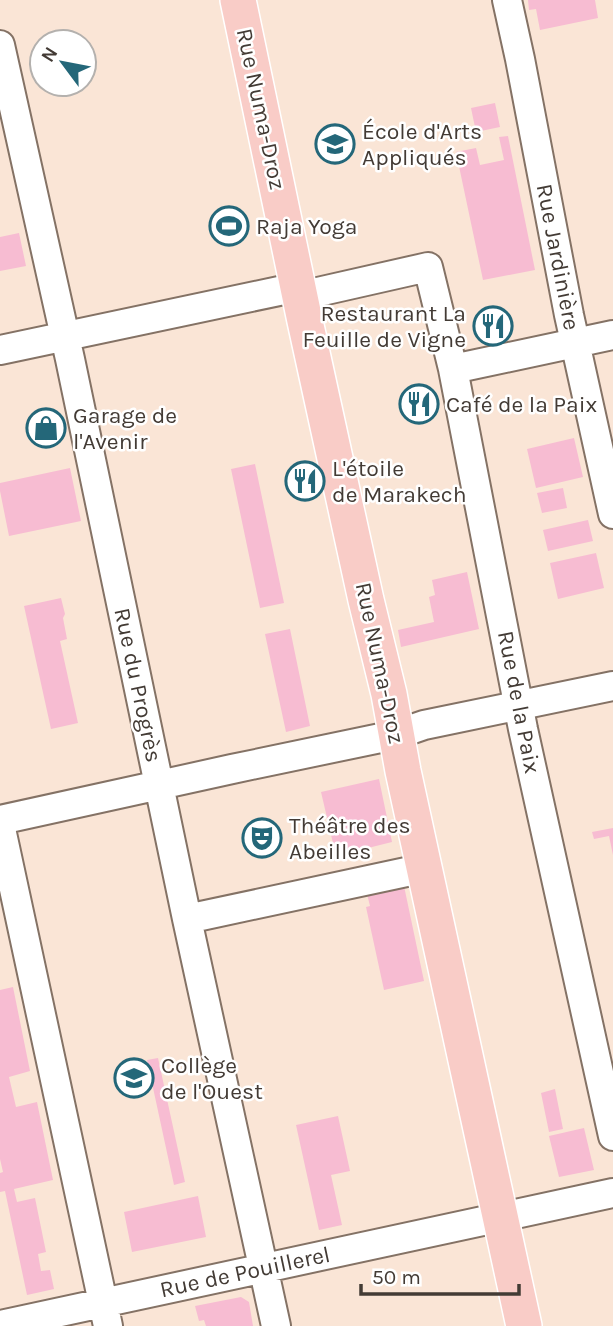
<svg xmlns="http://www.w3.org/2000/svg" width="613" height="1326" viewBox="0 0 613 1326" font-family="Karla,sans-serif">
<rect width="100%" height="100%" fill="#fae5d6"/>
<path fill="#f7bcd2" d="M528,0H595L598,18L540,30L536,9L529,10Z
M495,103L500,127L476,132L471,108Z
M508,136L535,270L483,280L456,152L476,148L480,165L504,160L499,137Z
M19,233L26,266L0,271V237Z
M574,438L583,477L536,488L527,449Z
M255,464L284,603L260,608L231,469Z
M70,468L81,521L9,536L0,491V483Z
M563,488L567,508L542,513L537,493Z
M588,520L593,541L548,551L543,530Z
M596,553L604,588L558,599L550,563Z
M467,572L479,629L401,647L398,630L434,622L429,597L435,595L432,580Z
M61,598L65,614L63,618L67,639L60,641L78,723L51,729L24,606Z
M290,629L310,726L286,732L265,634Z
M379,779L392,842L336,856L321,792Z
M613,828V855L609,836L594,839L592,832Z
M404,886L424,981L384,990L366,907L370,906L367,894Z
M13,987L30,1071L9,1077L16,1107L37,1102L53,1180L14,1189L17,1202L35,1198L46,1252L38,1254L41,1271L50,1270L54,1289L27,1295L5,1191L0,1192V1173L3,1172L0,1159V990Z
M158,1058L185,1182L174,1185L147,1060Z
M555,1089L563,1129L549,1132L541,1093Z
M338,1116L350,1171L331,1175L342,1225L319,1230L296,1125Z
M584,1128L594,1170L559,1177L549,1136Z
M198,1196L206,1237L132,1252L124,1212Z
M241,1297L249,1302L253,1326H206L204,1320L199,1321L195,1306Z"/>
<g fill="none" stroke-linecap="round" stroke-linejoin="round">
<g stroke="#847265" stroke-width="32">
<path id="minor" d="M507,0L520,59L569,315L613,514
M0,45L70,359L187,919L276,1326
M300,296L428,267L453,369L523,729L613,1136
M0,350L298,287
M453,369L613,335
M0,820L232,769L395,735L424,725L613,686
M0,824L108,1326
M187,919L425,868
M0,1325L613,1193"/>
</g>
<g stroke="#fff" stroke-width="38">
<path id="major" d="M238,0L305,321L366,600L389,694L403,771L524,1326"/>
</g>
<use href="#minor" stroke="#fff" stroke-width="28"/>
<use href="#major" stroke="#f9ccc7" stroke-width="35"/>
</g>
<defs>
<g id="university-ring" transform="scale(2.0125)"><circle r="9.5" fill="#fff" stroke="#246779" stroke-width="1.5"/><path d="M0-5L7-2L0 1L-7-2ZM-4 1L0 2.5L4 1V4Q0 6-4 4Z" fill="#246779"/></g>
<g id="stadium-ring" transform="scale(2.0125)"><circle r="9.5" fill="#fff" stroke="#246779" stroke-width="1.5"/><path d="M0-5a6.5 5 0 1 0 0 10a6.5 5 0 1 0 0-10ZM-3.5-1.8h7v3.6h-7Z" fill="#246779"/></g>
<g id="restaurant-ring" transform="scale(2.0125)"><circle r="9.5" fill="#fff" stroke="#246779" stroke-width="1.5"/><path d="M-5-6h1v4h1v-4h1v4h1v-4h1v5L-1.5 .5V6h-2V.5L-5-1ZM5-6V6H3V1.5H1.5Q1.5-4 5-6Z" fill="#246779"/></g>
<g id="shop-ring" transform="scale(2.0125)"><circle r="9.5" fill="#fff" stroke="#246779" stroke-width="1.5"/><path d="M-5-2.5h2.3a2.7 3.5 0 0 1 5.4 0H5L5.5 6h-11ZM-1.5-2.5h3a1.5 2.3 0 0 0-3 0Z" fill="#246779"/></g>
<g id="theatre-ring" transform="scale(2.0125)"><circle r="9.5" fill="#fff" stroke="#246779" stroke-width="1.5"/><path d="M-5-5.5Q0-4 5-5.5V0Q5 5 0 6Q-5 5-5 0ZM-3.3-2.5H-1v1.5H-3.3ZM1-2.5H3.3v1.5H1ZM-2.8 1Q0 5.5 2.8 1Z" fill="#246779"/></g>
<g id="school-ring" transform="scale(2.0125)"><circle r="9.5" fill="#fff" stroke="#246779" stroke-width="1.5"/><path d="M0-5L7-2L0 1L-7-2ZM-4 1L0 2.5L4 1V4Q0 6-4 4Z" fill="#246779"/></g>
</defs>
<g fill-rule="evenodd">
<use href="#university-ring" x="335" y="144"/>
<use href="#stadium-ring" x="229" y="226"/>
<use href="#restaurant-ring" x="493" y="326"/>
<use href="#restaurant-ring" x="419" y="404"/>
<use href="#shop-ring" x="46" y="428"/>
<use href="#restaurant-ring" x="305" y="481"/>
<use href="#theatre-ring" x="262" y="838"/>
<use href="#school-ring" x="134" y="1078"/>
</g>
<g text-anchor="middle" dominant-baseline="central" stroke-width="5" stroke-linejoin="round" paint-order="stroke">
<g font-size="23" fill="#433b35" stroke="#fff">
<text transform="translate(261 109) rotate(78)">Rue Numa-Droz</text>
<text transform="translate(558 257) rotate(79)">Rue Jardinière</text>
<text transform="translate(380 663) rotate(78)">Rue Numa-Droz</text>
<text transform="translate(138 685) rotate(78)">Rue du Progrès</text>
<text transform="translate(519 702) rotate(79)">Rue de la Paix</text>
<text transform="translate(245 1272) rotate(-12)">Rue de Pouillerel</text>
</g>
<g font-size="23" fill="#433b35" stroke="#fff" text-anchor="start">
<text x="362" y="131">École d'Arts<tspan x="362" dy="26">Appliqués</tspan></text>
<text x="256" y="226">Raja Yoga</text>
<text x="466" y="313" text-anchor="end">Restaurant La<tspan x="466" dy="26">Feuille de Vigne</tspan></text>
<text x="446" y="404">Café de la Paix</text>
<text x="73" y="415">Garage de<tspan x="73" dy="26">l'Avenir</tspan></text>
<text x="332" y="468">L'étoile<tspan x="332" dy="26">de Marakech</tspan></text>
<text x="289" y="825">Théâtre des<tspan x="289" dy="26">Abeilles</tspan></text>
<text x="161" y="1065">Collège<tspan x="161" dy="26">de l'Ouest</tspan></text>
</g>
</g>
<g transform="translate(63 63) rotate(302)"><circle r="33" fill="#ffffff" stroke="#b4b1ae" stroke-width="2"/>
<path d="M0-5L12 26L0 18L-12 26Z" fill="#246779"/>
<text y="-10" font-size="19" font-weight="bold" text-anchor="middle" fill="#433b35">N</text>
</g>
<path d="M361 1284v10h158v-10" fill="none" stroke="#433b35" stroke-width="3.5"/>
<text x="372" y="1284" font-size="21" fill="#433b35" stroke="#ffffff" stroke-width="5" paint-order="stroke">50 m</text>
</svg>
